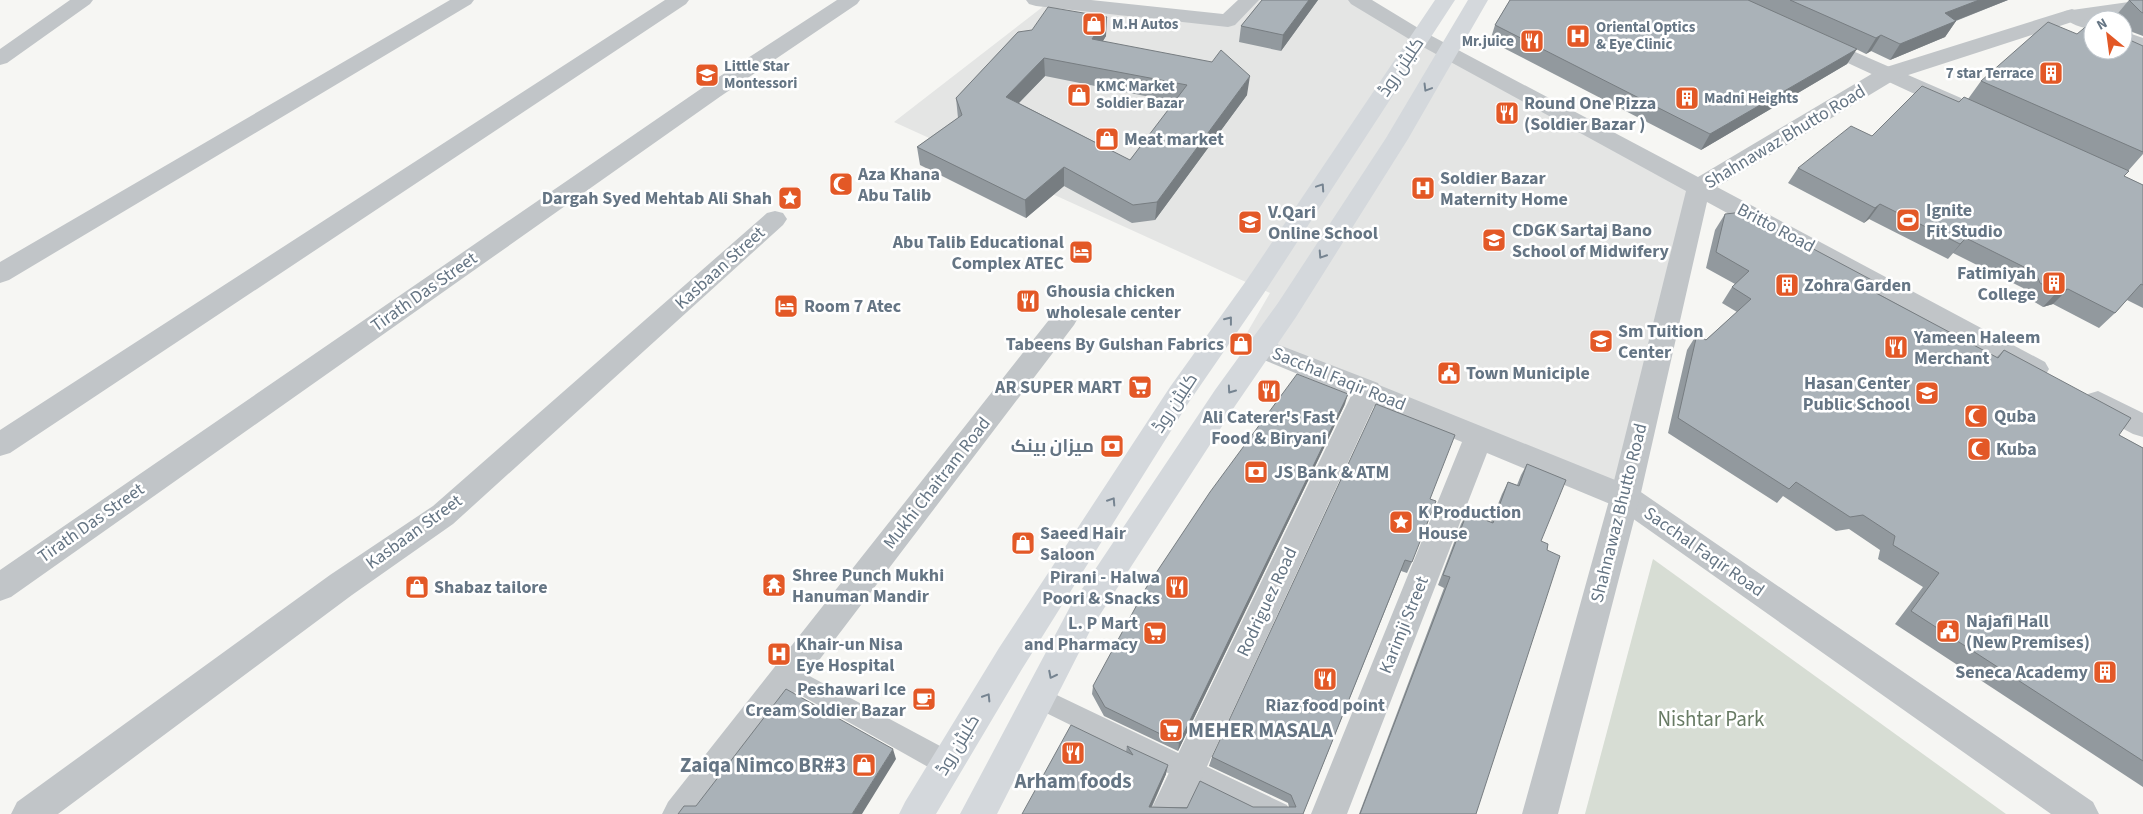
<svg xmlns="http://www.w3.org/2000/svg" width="2143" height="814" viewBox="0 0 2143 814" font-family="'Source Sans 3',Cairo,sans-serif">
<rect width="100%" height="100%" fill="#f6f6f3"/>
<path fill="#e4e5e4" d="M1250,0H1354L1699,187L1625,497L1244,338L1270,293L894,122L1049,2L1228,21Z"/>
<path fill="#d7ddd4" d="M1653,559L2006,814H1585Z"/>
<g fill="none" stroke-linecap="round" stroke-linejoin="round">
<path fill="#c1c5c8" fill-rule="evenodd" d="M787,664L955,754L958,763L955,772L946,775L937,772L779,683L775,675L779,667Z
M1040,687L1287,805L1291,814H1251L1032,706L1028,698L1032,690Z"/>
<path fill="#c1c5c8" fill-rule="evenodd" d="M70,0H93L90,4L7,63L0,65V49Z
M450,0H474L471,4L9,280L0,283V262Z
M665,0H689L686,4L10,453L0,456V430Z
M837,0H860L857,4L721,96L11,597L0,601V570L705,86Z
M1026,0H1091L1223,14L1238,0H1259L1235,25L1228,27L1036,6L1029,4Z
M2072,9L2100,20H2093V30C2083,28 2068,24 2062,15L2065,11Z
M2123,31L2143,38V51L2123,44Z
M1816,35L1961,98L1964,103L1961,108L1953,110L1945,108L1809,45L1806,41L1809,37Z
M775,211L783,213L787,219L783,225L453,524L352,595L58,814H11L17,802L330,575L433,506L767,213Z
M1065,308L1074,311L1078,318L1074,325L702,814H662L668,802L1056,311Z
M1261,338L1378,383L1379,385L1635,488L2093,802L2099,814H2051L1615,506L1487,453L1347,814H1311L1462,442L1374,406L1185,814H1149L1351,396L1252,355L1248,348L1252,341Z"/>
<path fill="#c1c5c8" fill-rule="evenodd" d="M1348,0H1372L1428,34L1698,177L1880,69L2065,11L2143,0V12L2075,21L1896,79L1717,187L2045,362L2049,369L2045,376L2036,379L2027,376L1707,202L1640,497L1558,814H1522L1610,497L1686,191L1414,42L1351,4Z
M2098,391L2143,413V437L2133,434L2088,410L2084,402L2088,394Z"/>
<path fill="#d4d8dc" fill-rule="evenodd" d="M1435,0H1455L1264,293L1189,402L1022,669L936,814H899L905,802L999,648L1170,387L1246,281Z
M1468,0H1488L1408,139L1296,317L1235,406L1092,627L997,814H960L1070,607L1215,390L1278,303L1386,138Z"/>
</g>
<path fill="#92999e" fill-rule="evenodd" d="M1262,0H1318L1281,51L1239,42L1241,26Z
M1510,0H2008L1956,21L1945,37L1890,60L1871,51L1866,54L1856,49L1847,64L1701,150L1490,41L1495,25Z
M2129,0H2143V36L2127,30L2123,27V20H2117L2114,18Z
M1018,32L1106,36L1103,41L1247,95L1155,220L1132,223L1064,186L1026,218L920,165L917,147L958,118L956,98ZM1045,76L1175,102L1130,160L1019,103Z
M2077,34L2143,46V154L2128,171L2124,176L2143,185V308L2127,300L2115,313L2099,328L2053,304L2043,307L2026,297L2023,288L1953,253L1948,259L1869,219L1864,223L1788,183L1798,168L1872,136L1968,99L1981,81Z
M1725,214L1877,293L1996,358L2004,350L2119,435L2143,448V787L1895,624L1923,587L1878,559L1880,550L1849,529L1836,531L1783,496L1777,503L1668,433L1687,350L1697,334L1706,340L1737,312L1722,303L1732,287L1735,284L1706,268L1715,230Z
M1345,404L1178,751L1104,716L1092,694L1093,686Z
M1527,464L1541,541L1476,814H1359L1444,588L1438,585L1461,524L1467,513L1491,522L1502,494L1508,482L1517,485L1521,475Z
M1430,499L1412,562L1407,573L1401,571L1303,814H1022L1126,752L1127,746L1166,774L1152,807H1289L1288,803L1209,766L1212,757Z"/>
<path fill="#777d81" d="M1309,0H1318L1281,51L1283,35Z
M1979,0H2008L1934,29L1945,13Z
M1107,17L1106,36L1092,58V39Z
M1956,21L1945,37L1890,60L1900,44Z
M1881,35L1871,51L1866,54L1876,38Z
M1857,49L1847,64L1701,150L1710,134Z
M1044,58L1045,76L1007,115L1006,97Z
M1250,76L1247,95L1155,220L1157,202Z
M1064,167V186L1026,218L1025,200Z
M1880,204L1869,219L1864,223L1875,208Z
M1966,238L1953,253L1948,259L1960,244Z
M2068,289L2053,304L2043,307L2057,292Z
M1348,394L1345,404L1178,751L1179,743Z
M893,749L896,759L862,814H852Z
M1168,765L1166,774L1148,814L1149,807Z"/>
<path fill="#aab2b8" stroke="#777d81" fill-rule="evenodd" d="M1262,0H1309L1283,35L1241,26Z
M1510,0H1748L1857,49L1710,134L1495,25Z
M1790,0H1979L1945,13L1956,21L1900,44L1881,35L1876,38Z
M2129,0H2143V13L2141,12Z
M1048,7L1107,17L1092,39L1212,62L1221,50L1250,76L1157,202L1133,205L1064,167L1025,200L917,147L962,115L956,98L1018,32L1032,30ZM1044,58L1187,85L1130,160L1006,97Z
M2048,22L2077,34L2089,24L2093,25V50H2123V37L2143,46V152L1981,81Z
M1922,86L1959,102L1964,97L2129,171L2124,176L2143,185V285L2141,284L2115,313L2068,289L2057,292L2040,283L2036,273L1966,238L1960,244L1880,204L1875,208L1798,168L1851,126L1872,136Z
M1744,212L1883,286L1876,293L1998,358L2004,350L2131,418L2119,435L2143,448V761L1911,611L1939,573L1893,545L1895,536L1863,515L1850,517L1796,482L1789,489L1678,418L1697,334L1706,340L1751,299L1732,287L1749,271L1716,252L1725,214Z
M1297,374L1348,394L1179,743L1105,707L1093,686L1146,588L1210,492Z
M1376,404L1455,435L1430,499L1436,501L1412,562L1405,560L1303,814H1022L1071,725L1133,755L1127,746L1168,765L1149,807L1187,808L1200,781L1253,807H1296L1291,795L1212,757Z
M1527,464L1566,480L1541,541L1548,544L1547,550L1560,556L1476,814H1360L1450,577L1443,575L1467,513L1493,523L1508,482L1519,486Z
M786,689L893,749L852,814H678L684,806H696Z"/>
<defs><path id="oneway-chevron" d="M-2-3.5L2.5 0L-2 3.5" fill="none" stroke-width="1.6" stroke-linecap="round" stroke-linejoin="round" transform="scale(1.25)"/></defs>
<g stroke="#768491">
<use href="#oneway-chevron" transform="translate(1427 88) rotate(121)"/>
<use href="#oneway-chevron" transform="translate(1321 187) rotate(-56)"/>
<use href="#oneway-chevron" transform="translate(1322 255) rotate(123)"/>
<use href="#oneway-chevron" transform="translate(1229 320) rotate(-52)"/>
<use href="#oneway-chevron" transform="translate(1231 390) rotate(125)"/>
<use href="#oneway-chevron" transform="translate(1112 501) rotate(-57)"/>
<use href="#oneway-chevron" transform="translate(1052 675) rotate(117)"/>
<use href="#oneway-chevron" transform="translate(987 697) rotate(-58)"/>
</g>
<defs>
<g id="shop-square" transform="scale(1.25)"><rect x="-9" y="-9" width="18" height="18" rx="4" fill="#e35826" stroke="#fff"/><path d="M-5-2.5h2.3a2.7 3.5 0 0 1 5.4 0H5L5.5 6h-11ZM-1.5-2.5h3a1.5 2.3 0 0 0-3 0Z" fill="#fff"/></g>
<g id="hospital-square" transform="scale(1.25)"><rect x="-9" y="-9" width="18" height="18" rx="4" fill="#e35826" stroke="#fff"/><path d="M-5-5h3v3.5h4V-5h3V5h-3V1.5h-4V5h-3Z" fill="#fff"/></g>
<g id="restaurant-square" transform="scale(1.25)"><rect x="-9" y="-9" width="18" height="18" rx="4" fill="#e35826" stroke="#fff"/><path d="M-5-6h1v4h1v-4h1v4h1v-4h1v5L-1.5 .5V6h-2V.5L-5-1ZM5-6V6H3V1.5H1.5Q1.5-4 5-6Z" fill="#fff"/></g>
<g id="building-square" transform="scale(1.25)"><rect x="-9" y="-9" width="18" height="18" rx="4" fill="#e35826" stroke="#fff"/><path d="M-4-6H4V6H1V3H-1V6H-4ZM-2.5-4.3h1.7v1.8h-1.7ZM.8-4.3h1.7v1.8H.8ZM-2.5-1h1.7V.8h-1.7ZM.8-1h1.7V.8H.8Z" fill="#fff"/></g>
<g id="school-square" transform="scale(1.25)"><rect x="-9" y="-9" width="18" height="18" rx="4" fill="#e35826" stroke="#fff"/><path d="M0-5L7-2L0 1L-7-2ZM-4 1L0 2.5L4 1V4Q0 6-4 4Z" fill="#fff"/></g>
<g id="mosque-square" transform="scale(1.25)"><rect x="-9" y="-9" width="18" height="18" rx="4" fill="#e35826" stroke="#fff"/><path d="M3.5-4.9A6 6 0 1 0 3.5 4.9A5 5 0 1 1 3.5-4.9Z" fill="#fff"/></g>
<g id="sight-square" transform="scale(1.25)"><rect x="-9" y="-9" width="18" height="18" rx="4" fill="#e35826" stroke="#fff"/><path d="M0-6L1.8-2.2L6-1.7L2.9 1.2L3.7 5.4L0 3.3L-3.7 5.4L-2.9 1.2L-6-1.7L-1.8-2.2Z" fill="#fff"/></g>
<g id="stadium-square" transform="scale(1.25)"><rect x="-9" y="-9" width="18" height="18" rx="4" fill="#e35826" stroke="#fff"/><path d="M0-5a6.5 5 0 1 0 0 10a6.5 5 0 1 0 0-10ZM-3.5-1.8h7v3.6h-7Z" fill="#fff"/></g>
<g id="hotel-square" transform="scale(1.25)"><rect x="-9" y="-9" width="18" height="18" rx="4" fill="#e35826" stroke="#fff"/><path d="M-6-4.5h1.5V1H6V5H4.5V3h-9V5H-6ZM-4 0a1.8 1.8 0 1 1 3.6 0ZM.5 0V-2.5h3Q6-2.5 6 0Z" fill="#fff"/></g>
<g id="civic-square" transform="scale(1.25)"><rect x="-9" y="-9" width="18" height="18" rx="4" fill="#e35826" stroke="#fff"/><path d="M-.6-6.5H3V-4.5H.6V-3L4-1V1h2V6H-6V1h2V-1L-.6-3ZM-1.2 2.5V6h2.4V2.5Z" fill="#fff"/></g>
<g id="supermarket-square" transform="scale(1.25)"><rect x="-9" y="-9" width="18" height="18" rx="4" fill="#e35826" stroke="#fff"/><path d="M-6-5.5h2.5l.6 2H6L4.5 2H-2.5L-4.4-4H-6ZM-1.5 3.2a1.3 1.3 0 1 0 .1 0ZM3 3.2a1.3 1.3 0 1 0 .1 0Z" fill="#fff"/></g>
<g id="bank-square" transform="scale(1.25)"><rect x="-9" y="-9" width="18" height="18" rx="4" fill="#e35826" stroke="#fff"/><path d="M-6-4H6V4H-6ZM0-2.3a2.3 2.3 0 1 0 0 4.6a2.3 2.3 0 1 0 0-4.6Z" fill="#fff"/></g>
<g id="temple-square" transform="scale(1.25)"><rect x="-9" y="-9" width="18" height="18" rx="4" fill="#e35826" stroke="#fff"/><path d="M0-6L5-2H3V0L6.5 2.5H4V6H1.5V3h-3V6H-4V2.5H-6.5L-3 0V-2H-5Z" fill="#fff"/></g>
<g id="cafe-square" transform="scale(1.25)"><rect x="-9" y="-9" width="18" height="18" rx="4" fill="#e35826" stroke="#fff"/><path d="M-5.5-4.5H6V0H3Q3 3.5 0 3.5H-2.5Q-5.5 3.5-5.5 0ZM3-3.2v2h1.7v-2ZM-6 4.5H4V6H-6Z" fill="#fff"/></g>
</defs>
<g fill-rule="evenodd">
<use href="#shop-square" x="1094" y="24"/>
<use href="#hospital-square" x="1578" y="36"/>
<use href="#restaurant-square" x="1532" y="41"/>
<use href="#building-square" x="2051" y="73"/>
<use href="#school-square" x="707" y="75"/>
<use href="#shop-square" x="1079" y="95"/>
<use href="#building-square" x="1687" y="98"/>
<use href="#restaurant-square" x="1507" y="113"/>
<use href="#shop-square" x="1107" y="139"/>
<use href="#mosque-square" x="841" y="184"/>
<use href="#hospital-square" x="1423" y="188"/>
<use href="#sight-square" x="790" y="198"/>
<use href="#stadium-square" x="1908" y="220"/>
<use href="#school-square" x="1250" y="222"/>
<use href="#school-square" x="1494" y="240"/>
<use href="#hotel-square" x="1081" y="252"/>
<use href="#building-square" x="2054" y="283"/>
<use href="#building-square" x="1787" y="285"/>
<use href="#restaurant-square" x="1028" y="301"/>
<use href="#hotel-square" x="786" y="306"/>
<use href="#school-square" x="1601" y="341"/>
<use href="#shop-square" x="1241" y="344"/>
<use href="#restaurant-square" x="1896" y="347"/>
<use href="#civic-square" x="1449" y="373"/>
<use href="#supermarket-square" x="1140" y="387"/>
<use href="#restaurant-square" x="1269" y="391"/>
<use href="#school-square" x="1927" y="393"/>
<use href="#mosque-square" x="1976" y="416"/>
<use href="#bank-square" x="1112" y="446"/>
<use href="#mosque-square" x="1979" y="449"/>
<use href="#bank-square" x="1256" y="472"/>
<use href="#sight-square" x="1401" y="522"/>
<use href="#shop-square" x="1023" y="543"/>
<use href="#temple-square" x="774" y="585"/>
<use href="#shop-square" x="417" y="587"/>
<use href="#restaurant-square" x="1177" y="587"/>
<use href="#civic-square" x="1948" y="631"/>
<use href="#supermarket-square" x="1155" y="633"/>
<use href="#hospital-square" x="779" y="654"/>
<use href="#building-square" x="2105" y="672"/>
<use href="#restaurant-square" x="1325" y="679"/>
<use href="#cafe-square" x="924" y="699"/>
<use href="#supermarket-square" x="1171" y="730"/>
<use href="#restaurant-square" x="1073" y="753"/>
<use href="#shop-square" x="864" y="765"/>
</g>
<g text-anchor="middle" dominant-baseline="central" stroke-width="5" stroke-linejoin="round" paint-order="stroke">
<g font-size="15" font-weight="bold" fill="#657584" stroke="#fff" text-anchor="start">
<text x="1112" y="24">M.H Autos</text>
<text x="1596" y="27">Oriental Optics<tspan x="1596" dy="17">&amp; Eye Clinic</tspan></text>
<text x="1514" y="41" text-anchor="end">Mr.juice</text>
<text x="724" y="66">Little Star<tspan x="724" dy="17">Montessori</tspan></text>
<text x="2034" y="73" text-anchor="end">7 star Terrace</text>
<text x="1096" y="86">KMC Market<tspan x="1096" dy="17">Soldier Bazar</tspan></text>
<text x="1704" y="98">Madni Heights</text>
</g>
<g font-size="18" fill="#657584" stroke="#fff">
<text transform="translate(1401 67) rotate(-56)">کلیٹن روڈ</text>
<text transform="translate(1785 137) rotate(-31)">Shahnawaz Bhutto Road</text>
<text transform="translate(1776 228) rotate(28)">Britto Road</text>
<text transform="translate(720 268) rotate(-42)">Kasbaan Street</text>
<text transform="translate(424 292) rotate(-35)">Tirath Das Street</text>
<text transform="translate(1339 379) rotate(22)">Sacchal Faqir Road</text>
<text transform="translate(1175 403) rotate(-57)">کلیٹن روڈ</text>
<text transform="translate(937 483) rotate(-52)">Mukhi Chaitram Road</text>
<text transform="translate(1619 513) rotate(-76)">Shahnawaz Bhutto Road</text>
<text transform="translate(91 523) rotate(-35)">Tirath Das Street</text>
<text transform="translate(414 532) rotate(-36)">Kasbaan Street</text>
<text transform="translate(1704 552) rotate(35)">Sacchal Faqir Road</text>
<text transform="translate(1267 602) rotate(-65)">Rodriguez Road</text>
<text transform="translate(1404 625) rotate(-68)">Karimji Street</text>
<text transform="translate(958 745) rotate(-59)">کلیٹن روڈ</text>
</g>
<g font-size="18" font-weight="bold" fill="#657584" stroke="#fff" text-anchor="start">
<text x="1524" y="103">Round One Pizza<tspan x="1524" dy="21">(Soldier Bazar )</tspan></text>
<text x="1124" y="139">Meat market</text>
<text x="858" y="174">Aza Khana<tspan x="858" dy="21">Abu Talib</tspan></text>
<text x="1440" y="178">Soldier Bazar<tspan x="1440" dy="21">Maternity Home</tspan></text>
<text x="772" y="198" text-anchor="end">Dargah Syed Mehtab Ali Shah</text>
<text x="1926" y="210">Ignite<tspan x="1926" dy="21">Fit Studio</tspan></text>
<text x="1268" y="212">V.Qari<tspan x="1268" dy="21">Online School</tspan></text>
<text x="1512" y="230">CDGK Sartaj Bano<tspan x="1512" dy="21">School of Midwifery</tspan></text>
<text x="1064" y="242" text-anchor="end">Abu Talib Educational<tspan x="1064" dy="21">Complex ATEC</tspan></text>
<text x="2036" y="273" text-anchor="end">Fatimiyah<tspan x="2036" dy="21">College</tspan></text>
<text x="1804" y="285">Zohra Garden</text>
<text x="1046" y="291">Ghousia chicken<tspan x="1046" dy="21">wholesale center</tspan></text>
<text x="804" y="306">Room 7 Atec</text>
<text x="1618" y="331">Sm Tuition<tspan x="1618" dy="21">Center</tspan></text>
<text x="1914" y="337">Yameen Haleem<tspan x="1914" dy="21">Merchant</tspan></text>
<text x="1224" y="344" text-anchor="end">Tabeens By Gulshan Fabrics</text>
<text x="1466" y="373">Town Municiple</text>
<text x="1910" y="383" text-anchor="end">Hasan Center<tspan x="1910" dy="21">Public School</tspan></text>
<text x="1122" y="387" text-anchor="end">AR SUPER MART</text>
<text x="1994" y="416">Quba</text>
<text x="1269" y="417" text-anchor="middle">Ali Caterer's Fast<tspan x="1269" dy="21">Food &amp; Biryani</tspan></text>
<text x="1094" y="446" text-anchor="end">میزان بینک</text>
<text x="1996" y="449">Kuba</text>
<text x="1274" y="472">JS Bank &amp; ATM</text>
<text x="1418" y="512">K Production<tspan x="1418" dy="21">House</tspan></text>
<text x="1040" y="533">Saeed Hair<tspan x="1040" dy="21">Saloon</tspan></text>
<text x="792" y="575">Shree Punch Mukhi<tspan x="792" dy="21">Hanuman Mandir</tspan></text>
<text x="1160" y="577" text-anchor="end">Pirani - Halwa<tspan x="1160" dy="21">Poori &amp; Snacks</tspan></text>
<text x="434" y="587">Shabaz tailore</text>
<text x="1966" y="621">Najafi Hall<tspan x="1966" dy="21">(New Premises)</tspan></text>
<text x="1138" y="623" text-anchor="end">L. P Mart<tspan x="1138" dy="21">and Pharmacy</tspan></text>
<text x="796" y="644">Khair-un Nisa<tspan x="796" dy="21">Eye Hospital</tspan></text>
<text x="2088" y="672" text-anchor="end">Seneca Academy</text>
<text x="906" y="689" text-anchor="end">Peshawari Ice<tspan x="906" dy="21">Cream Soldier Bazar</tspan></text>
<text x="1325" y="705" text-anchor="middle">Riaz food point</text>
</g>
<g font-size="21" fill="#687b64" stroke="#fff">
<text x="1711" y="719">Nishtar Park</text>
</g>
<g font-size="21" font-weight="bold" fill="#657584" stroke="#fff" text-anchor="start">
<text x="1188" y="730">MEHER MASALA</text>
<text x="846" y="765" text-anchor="end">Zaiqa Nimco BR#3</text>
<text x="1073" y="781" text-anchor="middle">Arham foods</text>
</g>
</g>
<g transform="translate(2108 35) rotate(331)"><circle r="24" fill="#ffffff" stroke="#c1c8ce"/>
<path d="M0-4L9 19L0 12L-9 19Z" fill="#e35826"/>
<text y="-8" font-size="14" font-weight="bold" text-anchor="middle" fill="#657584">N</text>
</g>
</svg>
